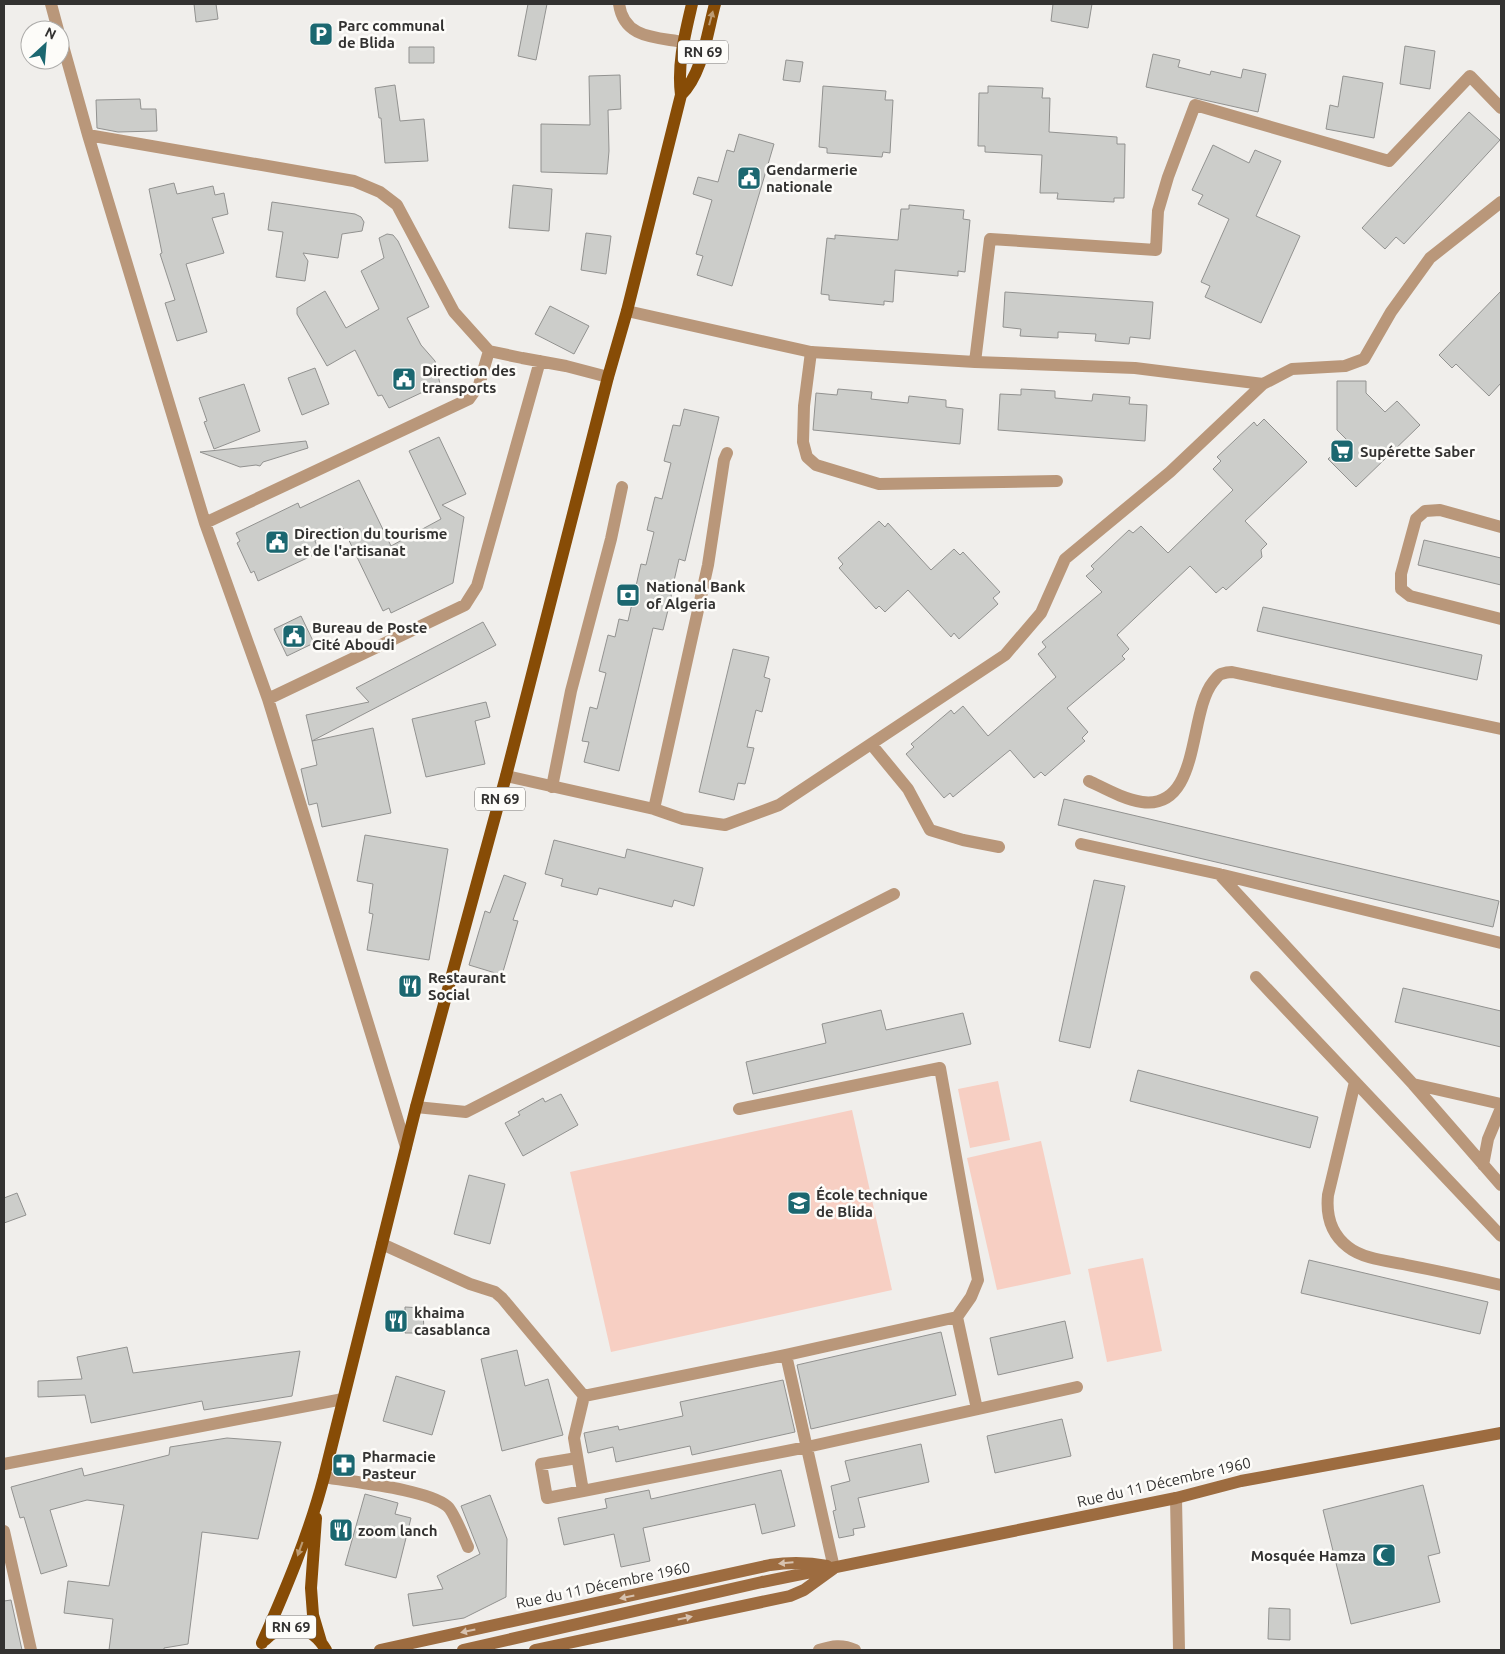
<svg xmlns="http://www.w3.org/2000/svg" width="1505" height="1654" viewBox="0 0 1505 1654" font-family="Ubuntu,sans-serif">
<rect width="100%" height="100%" fill="#f0eeeb"/>
<path fill="#f7cfc3" d="M998,1081L1010,1140L970,1148L958,1089Z
M852,1110L892,1290L611,1352L570,1172Z
M1041,1141L1071,1274L997,1290L967,1158Z
M1143,1258L1162,1351L1107,1362L1088,1269Z"/>
<path fill="#cccdca" stroke="#929290" d="M194,4H216L218,19L196,22Z
M528,4H547L536,60L518,56Z
M1053,4H1092L1088,28L1051,21Z
M1405,46L1435,51L1430,89L1400,84Z
M409,47H434V63H409Z
M1153,54L1180,60L1178,67L1210,75L1211,71L1241,78L1243,69L1266,74L1258,112L1146,87Z
M786,60L803,62L800,82L783,80Z
M620,75L621,109L608,110L609,151L607,174L541,172V124L590,125L589,76Z
M1343,76L1383,83L1374,138L1326,129L1330,105L1338,107Z
M395,85L400,121L424,119L428,161L385,163L381,118H379L375,88Z
M823,86L886,91L885,100H893L890,153L883,152L882,157L827,153V148L819,147Z
M988,86L1043,88L1042,98H1050L1049,132L1117,137V144H1125L1124,198H1114V202L1057,199L1058,193H1040L1042,155L985,152V146H978L979,93H988Z
M140,99L141,109H156L157,131L118,132L97,128L96,100Z
M1469,112L1500,140L1404,244L1396,237L1385,249L1362,228Z
M739,134L774,144L732,286L697,275L703,256L696,254L712,200L693,194L698,177L718,182L727,150L734,152Z
M1213,145L1249,163L1255,150L1281,161L1256,216L1300,236L1261,323L1205,297L1210,286L1201,282L1229,219L1198,204L1203,195L1192,190Z
M174,183L177,194L213,186L215,195L224,193L228,214L212,218L224,253L186,264L207,332L177,341L165,303L175,300L160,254L162,253L149,189Z
M513,185L552,189L549,231L509,228Z
M272,202L355,214L361,217L364,222L362,231L342,234L338,258L303,253L308,261L305,281L276,277L283,232L268,230Z
M909,205L964,210L963,219L970,220L965,272L958,271V276L895,270L893,302L884,301V305L829,300V295L821,294L827,238L835,239V235L898,240L901,209H909Z
M586,233L611,236L606,274L581,270Z
M387,234L393,235L398,241L429,307L407,318L421,345L435,361L440,384L389,408L382,395L378,396L355,350L327,366L297,314V308L325,291L346,328L379,309L361,271L384,258L379,238Z
M1501,291V383L1489,396L1456,364L1452,368L1439,355Z
M1005,292L1153,302L1150,339L1130,337L1129,344L1095,341L1096,334L1058,332V338L1020,336L1021,329L1003,327Z
M550,306L589,326L574,354L535,334Z
M315,368L329,404L302,415L288,378Z
M1337,381H1366V393L1385,412L1397,401L1420,425L1356,487L1328,459L1348,441L1337,430Z
M244,384L260,431L214,449L204,422L207,421L199,398Z
M838,389L872,392L871,399L908,403L909,396L946,400V407L963,409L960,444L813,430L816,393L837,395Z
M1021,389L1055,391V398L1092,401L1093,394L1130,397L1129,404L1147,405L1145,441L998,430L1000,394L1021,395Z
M684,409L719,417L685,561L679,559L671,594L672,602L668,610L663,630L653,628L619,771L584,762L589,742L582,741L590,707L597,709L606,673L599,671L608,635L615,637L619,619L628,621L641,564L646,565L654,532L647,530L655,497L662,499L671,463L664,461L673,425L680,426Z
M1264,419L1307,462L1245,521L1267,544L1261,550L1262,557L1226,590L1223,587L1216,593L1190,566L1117,635L1129,649L1122,656L1125,659L1067,708L1088,732L1082,738L1085,741L1045,776L1041,772L1034,778L1010,750L953,797L950,793L944,798L906,754L914,747L911,744L951,710L954,714L963,706L988,736L1056,677L1038,654L1046,647L1042,642L1102,592L1086,576L1094,569L1091,566L1129,530L1133,533L1141,526L1168,553L1233,490L1213,469L1221,461L1217,457L1254,422L1257,426Z
M439,437L466,494L442,505L464,517L453,583L391,613L389,608L383,611L343,528L315,541L320,552L258,581L254,571L251,573L237,543L240,541L236,533L298,503L300,508L359,480L391,546L441,519L409,451Z
M306,441L308,448L263,462L260,466L256,465L240,467L200,452Z
M879,521L885,527L888,523L931,570L954,549L960,555L963,552L1000,592L993,598L998,604L959,639L954,633L951,637L908,590L885,612L879,606L876,609L839,568L843,564L838,558Z
M1424,540L1501,558V585L1418,565Z
M1263,607L1482,655L1477,680L1257,631Z
M301,616L314,643L287,656L274,629Z
M483,622L496,645L312,741L306,715L369,702L356,688Z
M733,649L769,657L764,677L770,679L762,712L756,710L747,747L754,748L745,784L738,783L734,800L699,792Z
M486,702L490,717L475,721L485,764L426,777L412,719Z
M373,728L391,813L322,827L317,803L309,805L301,769L317,765L312,741Z
M1064,799L1499,901L1493,927L1058,825Z
M365,835L448,849L429,960L367,950L373,914L369,913L373,884L357,881Z
M554,840L625,858L627,849L703,868L694,906L674,900L672,907L599,888L597,895L561,886L563,879L545,874Z
M504,875L526,883L513,920L518,921L502,975L469,965L485,911L490,913Z
M1094,880L1125,886L1090,1048L1059,1041Z
M1403,988L1501,1011V1047L1395,1022Z
M881,1010L886,1030L963,1013L971,1044L753,1094L746,1062L826,1043L822,1024Z
M1138,1070L1318,1117L1310,1148L1130,1101Z
M561,1094L578,1125L523,1156L505,1123L520,1115L518,1112L543,1098L545,1102Z
M469,1175L505,1184L490,1244L454,1234Z
M17,1193L26,1215L4,1223V1198Z
M1309,1260L1488,1302L1480,1334L1301,1293Z
M405,1307L423,1308L424,1333H405Z
M1065,1321L1073,1358L998,1375L990,1338Z
M941,1332L956,1395L811,1429L797,1365Z
M127,1347L133,1373L300,1351L292,1396L204,1410L202,1401L91,1423L85,1395L38,1397V1381L82,1379L77,1357Z
M517,1350L525,1386L548,1379L563,1435L502,1451L481,1359Z
M396,1376L445,1391L432,1435L383,1421Z
M783,1380L795,1432L692,1455L690,1446L616,1462L613,1447L588,1453L584,1433L618,1426L619,1430L683,1416L680,1402Z
M1062,1419L1071,1456L995,1473L987,1436Z
M227,1438L281,1442L258,1539L202,1532L188,1644L164,1648V1650H109L113,1619L64,1613L68,1581L109,1586L124,1505L87,1500L50,1510L67,1566L41,1574L24,1517L20,1518L11,1487L82,1468L84,1476L169,1455L170,1447Z
M921,1444L929,1482L858,1498L865,1527L853,1529L854,1535L839,1538L833,1511L836,1510L831,1486L850,1481L845,1461Z
M781,1470L795,1526L762,1534L755,1504L643,1528L650,1561L621,1567L614,1534L564,1545L558,1518L607,1508L605,1499L649,1490L651,1499Z
M1423,1485L1440,1553L1428,1556L1440,1602L1351,1624L1323,1510Z
M365,1494L398,1503L395,1514L411,1518L396,1578L345,1565Z
M490,1495L507,1539L506,1597L464,1618L413,1626L408,1594L443,1589L437,1576L480,1554L461,1506Z
M11,1600L22,1650H4V1601Z
M1269,1608L1290,1609V1640L1268,1639Z"/>
<g fill="none" stroke-linecap="round" stroke-linejoin="round">
<path stroke="#b9977a" stroke-width="12" d="M811,352L804,406L803,442L807,457L816,465L879,484L1057,481
M1501,527L1440,510L1425,511L1416,519L1401,574V589L1410,596L1501,619
M552,787L571,691L611,539L622,487
M819,1650C832,1646 842,1644 855,1650"/>
<path stroke="#b9977a" stroke-width="12" d="M51,4L58,30
M619,4C624,39 656,37 683,42
M60,35L88,135L205,523L268,699L406,1147
M88,135L354,181L380,192L397,205L454,312L489,351L522,358L566,366L608,377
M627,311L811,352L975,362L1135,368L1263,384
M975,362L990,239L1156,250L1158,211L1168,177L1195,105L1389,161L1470,76L1501,108
M205,523L469,399L479,385L489,351
M268,699L465,605L477,586L540,361
M871,744L908,789L930,830L963,840L999,847
M506,776L654,809L683,819L725,825L779,805L1005,655L1041,613L1065,559L1170,472L1263,384L1292,369L1345,366L1364,359L1391,312L1430,258L1501,202
M1089,781C1106,789 1123,799 1142,802C1201,810 1188,713 1213,682C1215,680 1218,675 1221,674C1224,673 1229,672 1232,672L1501,729
M654,809L708,565L724,460L727,453
M1081,844L1219,874L1501,943
M1219,874L1413,1084L1501,1185
M1256,977L1501,1236
M1355,1082L1328,1195C1326,1215 1331,1234 1348,1247C1363,1259 1388,1261 1407,1265C1438,1271 1470,1278 1501,1285
M1413,1084L1501,1104
M416,1107L466,1112L894,894
M739,1109L940,1068L978,1280L971,1297L957,1317
M1483,1165L1488,1139L1501,1108
M382,1244L470,1284L495,1292L502,1298L584,1396L786,1355L957,1317L977,1409
M786,1355L834,1568
M584,1396L574,1438L583,1491L807,1447L1077,1387
M577,1458L541,1464L547,1498L583,1491
M4,1464L343,1399
M324,1477C352,1482 427,1489 447,1506C453,1510 464,1538 468,1547
M1176,1498L1179,1650
M4,1531L31,1650"/>
<path stroke="#9d6c40" stroke-width="12" d="M380,1650L770,1565C790,1562 807,1562 827,1566
M463,1650L762,1582L1176,1498L1241,1481L1501,1433
M535,1650L790,1596L804,1590L833,1569"/>
<path stroke="#874c06" stroke-width="12" d="M681,95C703,73 707,33 715,4
M316,1518L311,1588L313,1615L321,1642
M265,1640C286,1619 312,1626 326,1650
M262,1643C286,1589 309,1534 324,1477L416,1107L506,776L608,377L627,311L681,95C677,64 685,34 692,4"/>
</g>
<defs><path id="oneway-solid" d="M-6-.8H1V-3.2L6.5 0L1 3.2V.8H-6Z" transform="scale(1.25)"/></defs>
<g fill="#bc9b73">
<use href="#oneway-solid" transform="translate(711 18) rotate(-75)"/>
<use href="#oneway-solid" transform="translate(300 1549) rotate(110)"/>
</g>
<g fill="#d7c2af">
<use href="#oneway-solid" transform="translate(786 1563) rotate(175)"/>
<use href="#oneway-solid" transform="translate(627 1597) rotate(168)"/>
<use href="#oneway-solid" transform="translate(685 1618) rotate(-12)"/>
<use href="#oneway-solid" transform="translate(468 1631) rotate(168)"/>
</g>
<defs>
<g id="parking-square" transform="scale(1.25)"><rect x="-9" y="-9" width="18" height="18" rx="4" fill="#1b6770" stroke="#fdfcf9"/><path d="M-3.5-5.5H1a3.5 3.5 0 0 1 0 7H-1V5.5H-3.5ZM-1-3.4V-.6H.8a1.4 1.4 0 0 0 0-2.8Z" fill="#fff"/></g>
<g id="civic-square" transform="scale(1.25)"><rect x="-9" y="-9" width="18" height="18" rx="4" fill="#1b6770" stroke="#fdfcf9"/><path d="M-.6-6.5H3V-4.5H.6V-3L4-1V1h2V6H-6V1h2V-1L-.6-3ZM-1.2 2.5V6h2.4V2.5Z" fill="#fff"/></g>
<g id="supermarket-square" transform="scale(1.25)"><rect x="-9" y="-9" width="18" height="18" rx="4" fill="#1b6770" stroke="#fdfcf9"/><path d="M-6-5.5h2.5l.6 2H6L4.5 2H-2.5L-4.4-4H-6ZM-1.5 3.2a1.3 1.3 0 1 0 .1 0ZM3 3.2a1.3 1.3 0 1 0 .1 0Z" fill="#fff"/></g>
<g id="bank-square" transform="scale(1.25)"><rect x="-9" y="-9" width="18" height="18" rx="4" fill="#1b6770" stroke="#fdfcf9"/><path d="M-6-4H6V4H-6ZM0-2.3a2.3 2.3 0 1 0 0 4.6a2.3 2.3 0 1 0 0-4.6Z" fill="#fff"/></g>
<g id="restaurant-square" transform="scale(1.25)"><rect x="-9" y="-9" width="18" height="18" rx="4" fill="#1b6770" stroke="#fdfcf9"/><path d="M-5-6h1v4h1v-4h1v4h1v-4h1v5L-1.5 .5V6h-2V.5L-5-1ZM5-6V6H3V1.5H1.5Q1.5-4 5-6Z" fill="#fff"/></g>
<g id="university-square" transform="scale(1.25)"><rect x="-9" y="-9" width="18" height="18" rx="4" fill="#1b6770" stroke="#fdfcf9"/><path d="M0-5L7-2L0 1L-7-2ZM-4 1L0 2.5L4 1V4Q0 6-4 4Z" fill="#fff"/></g>
<g id="pharmacy-square" transform="scale(1.25)"><rect x="-9" y="-9" width="18" height="18" rx="4" fill="#1b6770" stroke="#fdfcf9"/><path d="M-2-6h4v4h4v4h-4v4h-4v-4h-4v-4h4Z" fill="#fff"/></g>
<g id="mosque-square" transform="scale(1.25)"><rect x="-9" y="-9" width="18" height="18" rx="4" fill="#1b6770" stroke="#fdfcf9"/><path d="M3.5-4.9A6 6 0 1 0 3.5 4.9A5 5 0 1 1 3.5-4.9Z" fill="#fff"/></g>
</defs>
<g fill-rule="evenodd">
<use href="#parking-square" x="321" y="34"/>
<use href="#civic-square" x="749" y="178"/>
<use href="#civic-square" x="404" y="379"/>
<use href="#supermarket-square" x="1342" y="451"/>
<use href="#civic-square" x="277" y="542"/>
<use href="#bank-square" x="628" y="595"/>
<use href="#civic-square" x="294" y="636"/>
<use href="#restaurant-square" x="410" y="986"/>
<use href="#university-square" x="799" y="1203"/>
<use href="#restaurant-square" x="396" y="1321"/>
<use href="#pharmacy-square" x="344" y="1465"/>
<use href="#restaurant-square" x="341" y="1530"/>
<use href="#mosque-square" x="1384" y="1555"/>
</g>
<g text-anchor="middle" dominant-baseline="central" stroke-width="5" stroke-linejoin="round" paint-order="stroke">
<g fill="#fdfcf9" stroke="#706f6d" stroke-width="1">
<rect x="678" y="40.5" width="50" height="23" rx="4"/>
<rect x="475" y="787.5" width="50" height="23" rx="4"/>
<rect x="266" y="1615.5" width="50" height="23" rx="4"/>
</g>
<g font-size="14" font-weight="bold" fill="#333231">
<text x="703" y="52">RN 69</text>
<text x="500" y="799">RN 69</text>
<text x="291" y="1627">RN 69</text>
</g>
<g font-size="15" font-weight="bold" fill="#333231" stroke="#fdfcf9" text-anchor="start">
<text x="338" y="25">Parc communal<tspan x="338" dy="17">de Blida</tspan></text>
<text x="766" y="169">Gendarmerie<tspan x="766" dy="17">nationale</tspan></text>
<text x="422" y="370">Direction des<tspan x="422" dy="17">transports</tspan></text>
<text x="1360" y="451">Supérette Saber</text>
<text x="294" y="533">Direction du tourisme<tspan x="294" dy="17">et de l'artisanat</tspan></text>
<text x="646" y="586">National Bank<tspan x="646" dy="17">of Algeria</tspan></text>
<text x="312" y="627">Bureau de Poste<tspan x="312" dy="17">Cité Aboudi</tspan></text>
<text x="428" y="977">Restaurant<tspan x="428" dy="17">Social</tspan></text>
<text x="816" y="1194">École technique<tspan x="816" dy="17">de Blida</tspan></text>
<text x="414" y="1312">khaima<tspan x="414" dy="17">casablanca</tspan></text>
<text x="362" y="1456">Pharmacie<tspan x="362" dy="17">Pasteur</tspan></text>
<text x="358" y="1530">zoom lanch</text>
<text x="1366" y="1555" text-anchor="end">Mosquée Hamza</text>
</g>
<g font-size="15" fill="#333231" stroke="#fdfcf9">
<text transform="translate(1164 1482) rotate(-13)">Rue du 11 Décembre 1960</text>
<text transform="translate(603 1585) rotate(-12)">Rue du 11 Décembre 1960</text>
</g>
</g>
<rect width="1505" height="1654" fill="none" stroke="#333231" stroke-width="10"/>
<g transform="translate(45 45) rotate(26)"><circle r="24" fill="#fdfcf9" stroke="#acaba9"/>
<path d="M0-4L9 19L0 12L-9 19Z" fill="#1b6770"/>
<text y="-8" font-size="14" font-weight="bold" text-anchor="middle" fill="#333231">N</text>
</g>
</svg>
